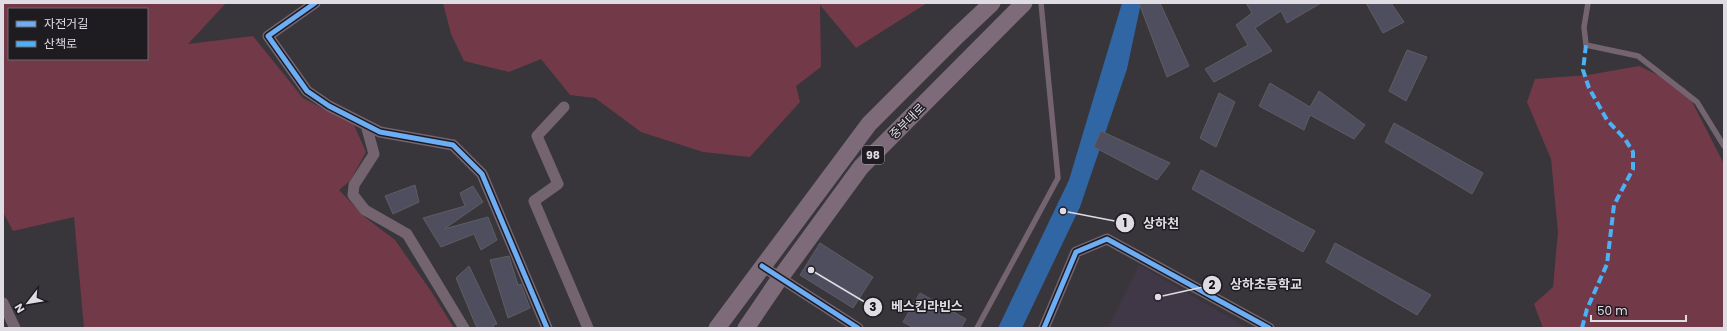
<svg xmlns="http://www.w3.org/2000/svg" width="1727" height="331" viewBox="0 0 1727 331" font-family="Poppins,'Noto Sans KR',sans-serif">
<rect width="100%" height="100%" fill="#38353b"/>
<path fill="#403747" d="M1139,265L1248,328H1108Z"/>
<path fill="#723a49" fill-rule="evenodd" d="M3,3H226L188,44L253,36L303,98L354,125L366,152L350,181L339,190L366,218L395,240L431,291L454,328H84L74,217L13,231L3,212ZM9,9H147V59H9Z
M443,3H927L856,48L820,5L821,67L796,86L800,102L750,157L703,152L641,132L595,98L570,95L541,59L509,72L464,61L451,34Z
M1639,66L1685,88L1724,164V328H1543L1534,304L1553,287L1558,232L1551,159L1527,102L1535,79L1588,75Z"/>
<path fill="#3066a3" d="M1122,3H1141L1127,69L1080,207L1022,328H998L1069,180Z"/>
<path fill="#4f4e5e" stroke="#5e5d62" d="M1139,3H1160L1189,66L1167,77Z
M1246,3H1321L1287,23L1281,11L1255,28L1272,51L1214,82L1205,69L1248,45L1236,25L1252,13Z
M1366,3H1391L1404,22L1383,33Z
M1407,50L1427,57L1406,101L1389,91Z
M1270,83L1310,107L1319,91L1365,125L1354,139L1310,115L1304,130L1259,106Z
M1219,93L1235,102L1216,147L1200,138Z
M1394,123L1483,173L1472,194L1385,142Z
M1101,131L1170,163L1157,180L1094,147Z
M1201,170L1315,231L1303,252L1192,189Z
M415,185L419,202L393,214L385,196Z
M473,186L483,202L444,229L488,217L497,240L481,250L474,234L441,247L423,218L465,206L460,193Z
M820,243L873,277L853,308L800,275Z
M1335,243L1431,295L1417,315L1326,262Z
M509,256L518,285L521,284L530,308L508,318L490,260Z
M469,266L497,324L493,325L494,328H477L471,314L456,278Z
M920,293L966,319L961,328H914L903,322Z"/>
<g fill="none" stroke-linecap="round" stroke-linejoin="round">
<path stroke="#736470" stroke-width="5.5" d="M1588,3L1584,27L1586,45L1638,56L1697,102L1724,146
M977,328L1058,178L1041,3"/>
<path stroke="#736470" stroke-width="11" d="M315,3L268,36L307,91L329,106L380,132L453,145L482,174L547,328
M564,107L537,136L558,184L534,201L588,328
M366,125L374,154L354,185L353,195L365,210L407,234L464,328
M762,266L858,328
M3,303L15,328
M1044,328L1076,252L1107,239L1269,328"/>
<path stroke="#7e6b7a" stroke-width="17" d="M717,328L869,124L957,36L992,3
M746,328L780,278L861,167L1024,3"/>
<path stroke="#4cb0f7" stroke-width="4" stroke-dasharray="8 4" stroke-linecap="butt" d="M1582,328L1587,309L1607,264L1614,205L1633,169V152L1625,139L1607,120L1589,88L1583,70L1586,45"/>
<g stroke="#1e1b21" stroke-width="8">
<path id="cycleway" d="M315,3L268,36L307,91L329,106L380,132L453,145L482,174L547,328
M762,266L858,328
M1044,328L1076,252L1107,239L1269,328"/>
</g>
<use href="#cycleway" stroke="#6dadf4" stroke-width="5"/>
</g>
<g text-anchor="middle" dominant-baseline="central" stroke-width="3" stroke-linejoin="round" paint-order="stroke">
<rect fill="#1e1b21" stroke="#a6a2aa" stroke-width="1" x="862" y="146" width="22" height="18" rx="3"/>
<g font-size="11" font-weight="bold" fill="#e0dce4">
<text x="873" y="155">98</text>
</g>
<g font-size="12" fill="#e0dce4" stroke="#1e1b21">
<text transform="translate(907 121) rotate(-45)">중부대로</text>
</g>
</g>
<path fill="none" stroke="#e0dce4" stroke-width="1.5" d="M1063 211L1125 223M1158 297L1212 285M811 270L873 307"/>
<g fill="#e0dce4" stroke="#1e1b21" stroke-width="1.5">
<circle cx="1063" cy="211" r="4"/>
<circle cx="1158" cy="297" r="4"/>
<circle cx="811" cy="270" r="4"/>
<circle cx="1125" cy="223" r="10"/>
<circle cx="1212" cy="285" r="10"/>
<circle cx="873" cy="307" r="10"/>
</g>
<g font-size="12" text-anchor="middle" font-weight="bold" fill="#111">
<text x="1125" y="227">1</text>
<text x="1212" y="289">2</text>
<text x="873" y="311">3</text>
</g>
<g font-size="13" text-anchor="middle" font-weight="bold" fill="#e0dce4" stroke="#1e1b21" stroke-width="3" stroke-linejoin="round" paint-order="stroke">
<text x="1161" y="228">상하천</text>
<text x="1266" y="289">상하초등학교</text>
<text x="927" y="311">베스킨라빈스</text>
</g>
<rect width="1727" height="331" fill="none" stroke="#e0dce4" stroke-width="8"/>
<rect x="8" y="8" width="140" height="52" fill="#1e1b21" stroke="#6c686f"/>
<rect x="16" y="21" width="20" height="6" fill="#6dadf4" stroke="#6c686f"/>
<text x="44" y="28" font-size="12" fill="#e0dce4">자전거길</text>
<rect x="16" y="41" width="20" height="6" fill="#4cb0f7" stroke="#6c686f"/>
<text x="44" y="48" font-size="12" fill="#e0dce4">산책로</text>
<g transform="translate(28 303) rotate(239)" stroke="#1e1b21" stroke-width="3" paint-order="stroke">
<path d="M0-3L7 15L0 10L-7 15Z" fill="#e0dce4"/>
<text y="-6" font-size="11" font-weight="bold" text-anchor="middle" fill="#e0dce4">N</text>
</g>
<path d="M1591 315v6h95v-6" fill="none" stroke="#e0dce4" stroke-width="2"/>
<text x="1597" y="315" font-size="12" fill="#e0dce4" stroke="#1e1b21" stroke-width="3" paint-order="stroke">50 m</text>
</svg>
